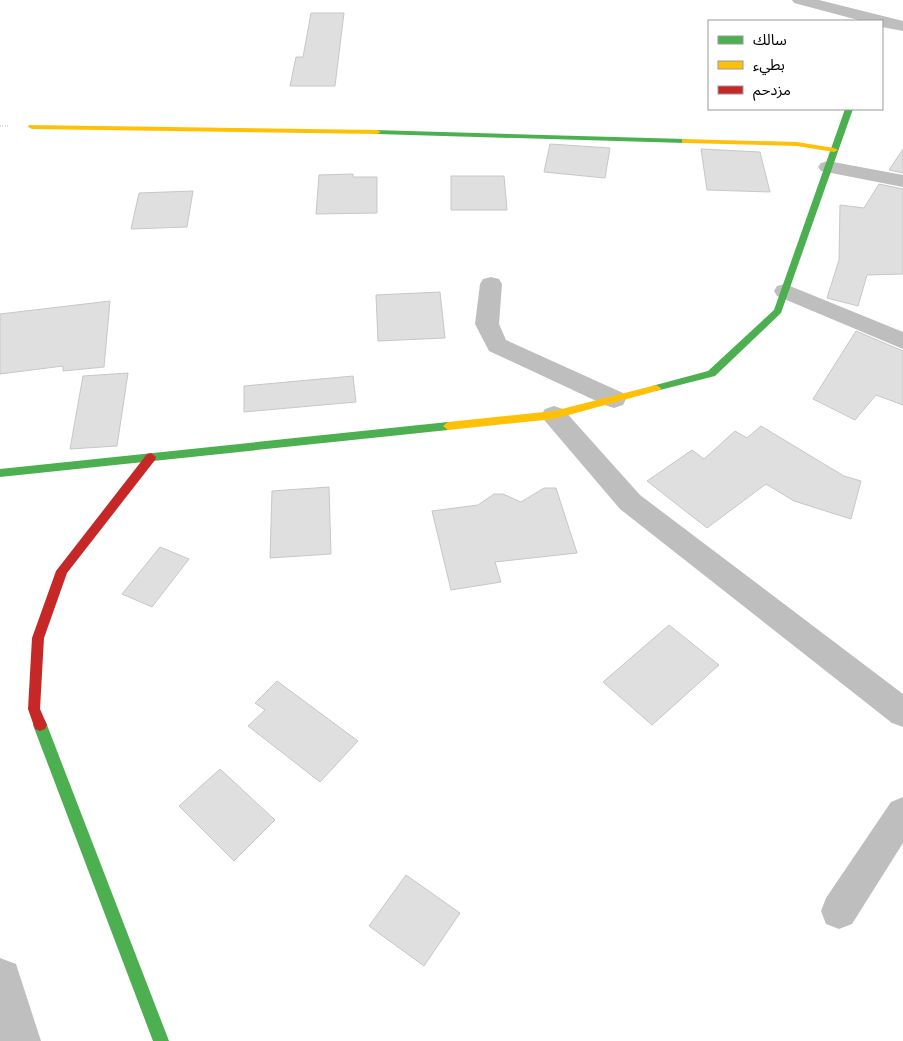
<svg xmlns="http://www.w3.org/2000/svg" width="903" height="1041" viewBox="0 0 903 1041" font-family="Roboto,'Noto Sans Arabic',sans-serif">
<rect width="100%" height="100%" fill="#fff"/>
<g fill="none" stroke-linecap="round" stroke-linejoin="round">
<path fill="#bfbfbf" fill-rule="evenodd" d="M0,958L16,964L41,1041H0Z"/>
</g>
<path fill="#dfdfdf" stroke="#c7c7c7" d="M311,13H344L335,86H290L296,57H303Z
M550,144L610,148L605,178L544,172Z
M701,149L760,152L770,192L707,190Z
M903,149V173L889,170Z
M353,174V177H377V213L316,214L319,175Z
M451,176H504L507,210H451Z
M879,184L903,189V274L867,275L858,306L827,298L839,260L840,205L864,208Z
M193,191L187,227L131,229L139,193Z
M440,292L445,338L378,341L376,295Z
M110,301L104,367L63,371V366L0,374V314Z
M856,331L903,351V405L876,395L855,420L813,399Z
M128,373L117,446L70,449L83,376Z
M353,376L356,402L244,412V386Z
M761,426L844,476L861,481L851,519L794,501L766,484L707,528L647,481L692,450L704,459L735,431L747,438Z
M329,487L331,554L270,558L272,491Z
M544,488H556L577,553L495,562L501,582L451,590L432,511L478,505L494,494H503L521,502Z
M160,547L189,559L152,607L122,594Z
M669,625L719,665L652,725L603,682Z
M277,681L358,741L320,782L248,726L265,710L255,703Z
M220,769L275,820L234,861L179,806Z
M406,875L460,913L424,966L369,926Z"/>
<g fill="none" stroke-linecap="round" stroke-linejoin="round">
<path stroke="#b9b9b9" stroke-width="2" stroke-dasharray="0.5 2" stroke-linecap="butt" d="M0,126H9"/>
<path fill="#bebebe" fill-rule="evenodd" d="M792,0H819L903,21V31L882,27V21H862L794,3Z
M828,161L903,175V187L821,171L818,167L821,163Z
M491,277L499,279L502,284L499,324L506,340L623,393L626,399L623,405L614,408L605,405L489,351L475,324L480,284L483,279Z
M785,284L903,332V349L777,296L774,291L777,286Z
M554,406L563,409L640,495L903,694V727L892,723L620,509L545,421L541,415L545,409Z
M903,797V843L852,924L839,929L826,924L821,911L826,898L891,802Z"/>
<path fill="#4caf50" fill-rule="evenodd" d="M845,109H853L781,313L715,376L656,391L652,390L651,388L652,386L708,371L774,310Z
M374,130L685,139L689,141L685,143L377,134H374Z
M448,422L453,426L448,430L0,477V469Z
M40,719L45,721L47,725L169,1041H153L33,725L35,721Z"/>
<path fill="#ffc107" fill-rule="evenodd" d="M29,125L377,130L381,132L377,134L32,129L28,127Z
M682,139L797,142L834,148L838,150L834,152L797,146L685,143H682Z
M656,385L661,388L660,390L554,419L448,430L443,426L448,422L554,411Z"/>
<path fill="#c62828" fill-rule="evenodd" d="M151,453L156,457L155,460L67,573L44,638L40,709L47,725L45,729L40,731L35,729L28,709L32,638L56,571L147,454Z"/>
</g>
<rect x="708" y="20" width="175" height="90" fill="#ffffff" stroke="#999999"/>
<rect x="718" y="36" width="25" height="8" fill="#4caf50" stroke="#999999"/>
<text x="753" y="45" font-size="15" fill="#000000">سالك</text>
<rect x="718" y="61" width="25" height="8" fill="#ffc107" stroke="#999999"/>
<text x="753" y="70" font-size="15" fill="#000000">بطيء</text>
<rect x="718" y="86" width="25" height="8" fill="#c62828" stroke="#999999"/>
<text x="753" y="95" font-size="15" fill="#000000">مزدحم</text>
</svg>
